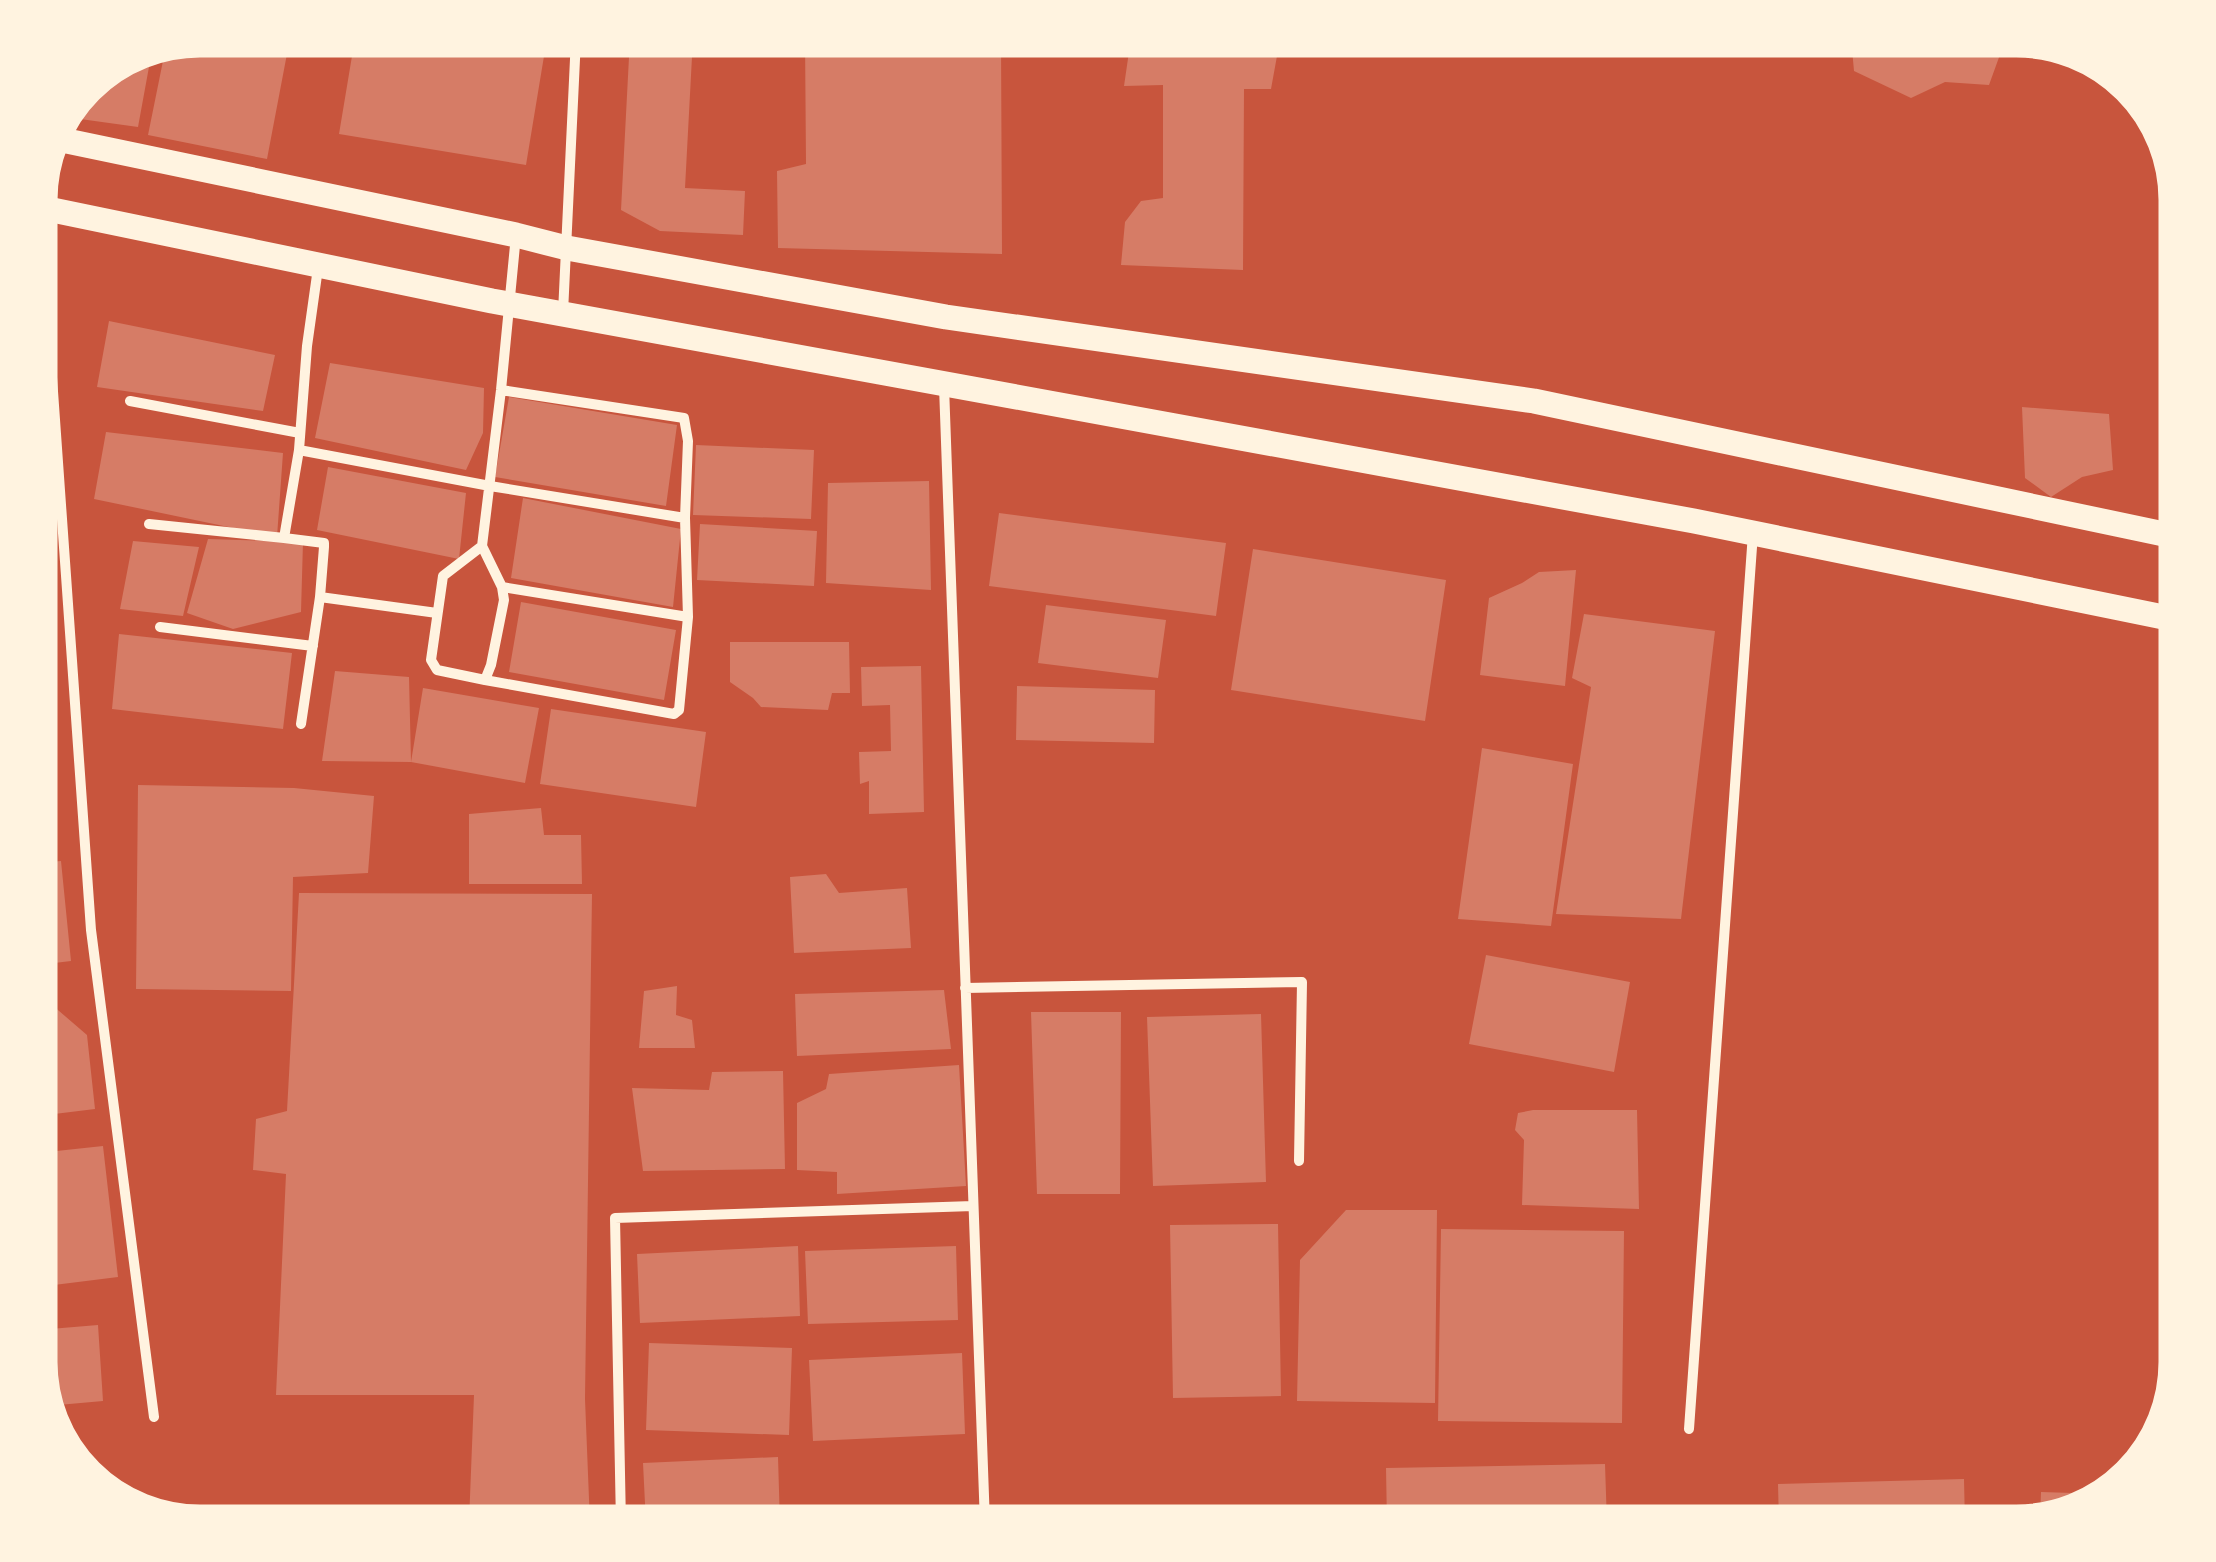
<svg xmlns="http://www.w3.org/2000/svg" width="2216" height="1562" viewBox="0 0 2216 1562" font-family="Karla,sans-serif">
<rect width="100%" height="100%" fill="#c8553d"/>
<path fill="#d67c66" d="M200,38H290L267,159L148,135L165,51Z
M355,38H547L526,165L339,134Z
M630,38H693L685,188L745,191L743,235L660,231L621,210Z
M805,38H1001L1002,254L778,248L777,171L806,164Z
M1131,38L1279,45L1271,89H1244L1243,270L1121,265L1125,222L1141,201L1163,198V85L1124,86Z
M1851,38H2006L1989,85L1945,82L1911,98L1854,71Z
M151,56L138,127L73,118L93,78Z
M109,321L275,355L263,411L97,387Z
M330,363L484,388L483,433L466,470L315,438Z
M509,397L677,425L666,506L495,477Z
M2022,407L2109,414L2113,470L2082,477L2051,497L2025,478Z
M106,432L283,453L277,537L94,499Z
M696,445L814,450L811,519L693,515Z
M328,467L466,493L459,559L317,530Z
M929,481L931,590L826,583L828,483Z
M523,498L681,529L673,607L511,578Z
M999,513L1226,543L1216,616L989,586Z
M700,524L817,531L814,586L697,580Z
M208,539L303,542L301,612L233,629L187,613Z
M133,541L199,547L183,616L120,609Z
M1253,549L1446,580L1425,721L1231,690Z
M1576,570L1565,686L1480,675L1489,598L1522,583L1539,572Z
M521,602L676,630L664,700L509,672Z
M1046,605L1166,620L1158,678L1038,663Z
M1584,614L1715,631L1681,919L1556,914L1591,687L1572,678Z
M119,634L292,653L283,729L112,709Z
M730,642H849L850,693H832L828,710L761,707L753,698L730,682Z
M921,666L924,812L869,814V781L860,784L859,752L891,751L890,705L862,706L861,667Z
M335,671L409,677L411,762L322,761Z
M1017,686L1155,690L1154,743L1016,740Z
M423,688L539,708L525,783L411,762Z
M44,708L51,821L38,822V709Z
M551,709L706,732L696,807L540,784Z
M1482,748L1573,764L1551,926L1458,919Z
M138,785L294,788L374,796L368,873L293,877L291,991L136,989Z
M541,808L544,835H581L582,884H469V814Z
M61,861L71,961L38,965V863Z
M826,874L839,893L907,888L911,948L794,953L790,877Z
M299,893L592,894L585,1399L590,1524L469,1522L474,1395H276L286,1174L253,1170L256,1119L287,1111Z
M1486,955L1630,982L1614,1072L1469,1044Z
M677,986L676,1015L692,1020L695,1048H639L644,991Z
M944,990L951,1049L797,1056L795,994Z
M44,998L87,1035L95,1109L38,1116V999Z
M1031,1012H1121L1120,1194H1037Z
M1261,1014L1266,1182L1153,1186L1147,1017Z
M959,1065L966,1186L837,1194V1172L797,1170V1103L826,1089L829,1074Z
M783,1071L785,1169L643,1171L632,1088L709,1090L712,1072Z
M1533,1110H1637L1639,1209L1522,1205L1524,1140L1515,1130L1518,1113Z
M103,1146L118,1277L38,1287V1153Z
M1346,1210H1437L1435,1403L1297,1401L1300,1260Z
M1278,1224L1281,1396L1173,1398L1170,1225Z
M1441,1229L1624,1231L1622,1423L1438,1421Z
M798,1246L800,1316L640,1323L637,1254Z
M956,1246L958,1320L808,1324L805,1251Z
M98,1325L103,1401L47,1406L38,1372V1330Z
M649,1343L792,1348L789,1435L646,1430Z
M962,1353L965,1434L813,1441L809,1360Z
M778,1457L780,1524H646L643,1463Z
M1605,1464L1607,1524H1387L1386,1468Z
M1964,1479L1965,1524H1779L1778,1484Z
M2041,1492L2105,1494L2088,1507L2040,1519Z"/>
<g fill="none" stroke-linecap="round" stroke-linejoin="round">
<path stroke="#fff3e0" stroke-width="10" d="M43,178L40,207L91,930L154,1417
M563,313L576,38
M944,386L985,1524
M130,401L300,433
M299,450L490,486L685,518
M149,524L284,538
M482,546L443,576L431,660L437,670L485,680L491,665L504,600L502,587L482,546L501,390L516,235
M502,587L688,617
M320,597L437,613
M160,627L313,646
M485,680L674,714L679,710L688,617L685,518L688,441L684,418L501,390
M301,724L320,597L324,547V543L284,538L299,450L307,346L318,268
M965,988L1302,982L1299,1161
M1689,1429L1753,533
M621,1524L615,1218L973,1206"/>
<path stroke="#fff3e0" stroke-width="25" d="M62,140L516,235L567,248L946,317L1534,401L2178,537
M38,207L492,301L1694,521L2178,620"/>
</g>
<path d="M0 0H2216V1562H0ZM200 55H2016A145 145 0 0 1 2161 200V1362A145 145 0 0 1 2016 1507H200A145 145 0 0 1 55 1362V200A145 145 0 0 1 200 55Z" fill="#fff3e0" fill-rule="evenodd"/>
<path fill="none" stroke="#fff3e0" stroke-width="5" d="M200 55H2016A145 145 0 0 1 2161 200V1362A145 145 0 0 1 2016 1507H200A145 145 0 0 1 55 1362V200A145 145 0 0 1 200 55Z"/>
</svg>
